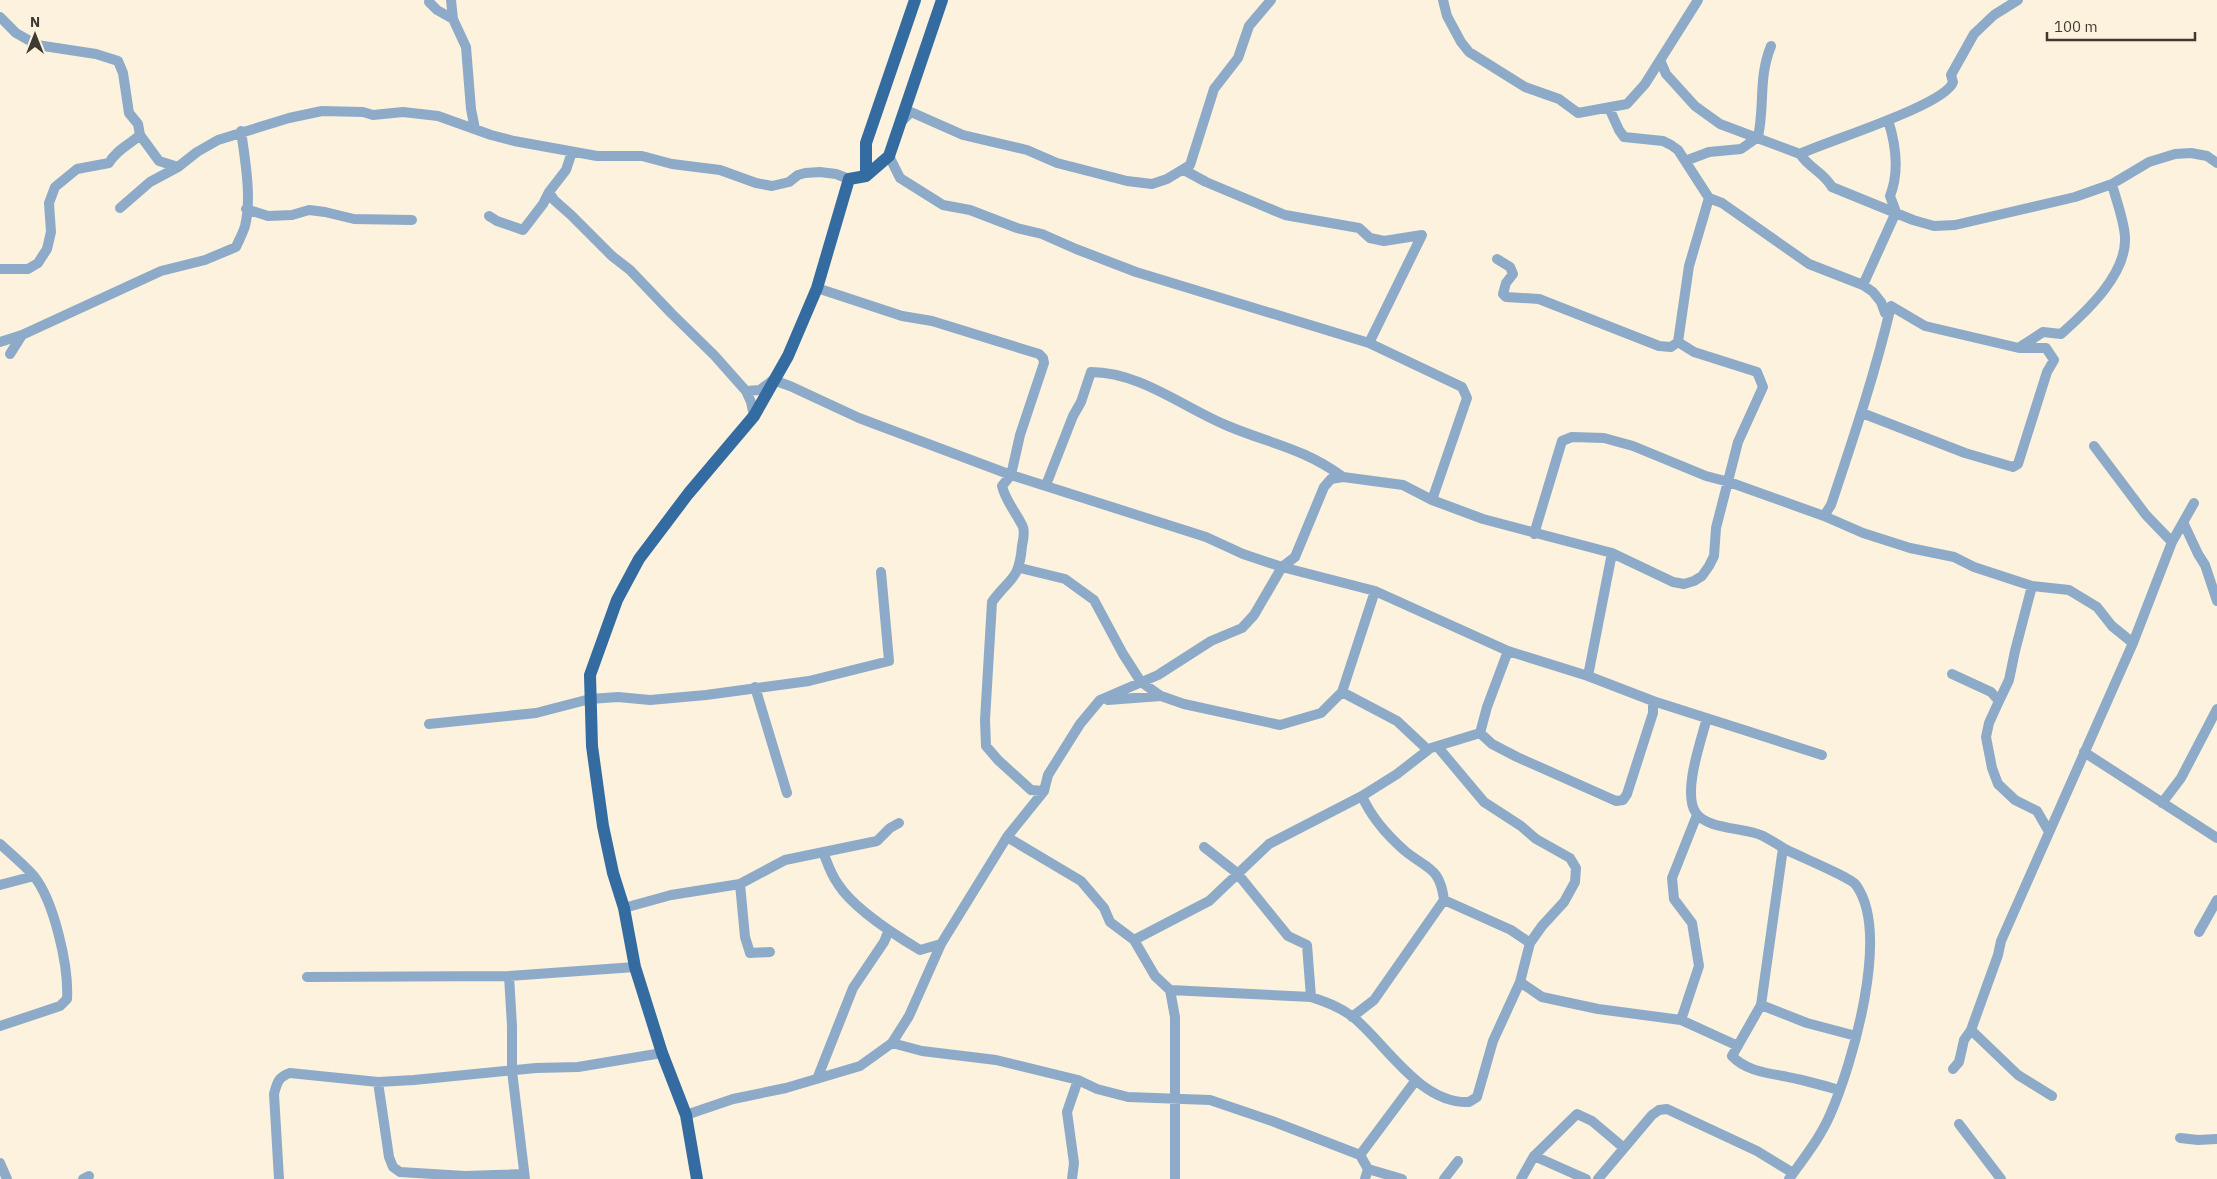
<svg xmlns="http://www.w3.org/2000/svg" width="2217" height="1179" viewBox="0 0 2217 1179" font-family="'IBM Plex Sans',sans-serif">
<rect width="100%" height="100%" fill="#fdf2dd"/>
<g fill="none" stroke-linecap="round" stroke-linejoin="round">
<path stroke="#8dabc9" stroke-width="10" d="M451,0L453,19L466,47L471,109L475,129
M1443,0L1447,16L1461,42L1469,52L1525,87L1559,99L1578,113L1627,104L1645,84L1698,0
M429,2L437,10L453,19
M0,17L16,33L37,45L96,54L118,61L123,73L129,113L138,124L140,135L159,161L178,167
M1660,60L1666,74L1695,106L1720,124L1800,154C1810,169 1822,171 1832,187L1913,220L1934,226L1955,225L2075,197L2112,184L2149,162L2175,154L2191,153L2207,156L2217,163
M1609,108L1619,130L1624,137L1663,141L1671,145L1678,150L1709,198L1722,203L1809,264L1863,285L1873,292L1881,302L1885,313L1891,306C1875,374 1853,439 1831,505L1824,516
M902,121L911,112L963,135L1027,150L1057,163L1127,181L1152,184L1167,179L1190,165L1214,89L1238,58L1249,26L1271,0
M572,152L566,170L549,192L554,200L571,215L612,256L630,270L672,314L714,355L746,391L751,402L754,416
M1800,154C1827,141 1946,105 1953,82L1951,75L1974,34L1994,15L2018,0
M889,156L900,178L943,205L970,210L1017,228L1042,234L1076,249L1136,272L1369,343L1462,387L1467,398L1432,500
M1685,161L1709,152L1741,149L1758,137C1765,105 1758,78 1771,46
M1184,170L1206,182L1285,215L1359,228L1370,238L1384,241L1422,235L1369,343
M120,208L150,182L178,167L197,152L218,140L289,118L322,111L363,112L373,115L403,112L438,116L491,135L514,141L597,156H642L672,164L720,170L756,183L772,186L789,182L798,175L805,173L820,172L836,174L849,179
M246,209L268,216L292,215L309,210L325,212L354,219L412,220
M489,216L497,221L523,230L543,204L549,192
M1497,259L1510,267L1513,274L1506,283L1503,294L1506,297L1539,299L1659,346L1671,347L1678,342L1689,266L1709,198
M0,269H28L38,263L47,249L51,232L49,203L55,187L77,169L109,163C116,150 129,145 140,135
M1863,285L1896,212L1890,196C1900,171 1896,145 1888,120
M817,288L902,316L932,321L1039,354L1043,358L1044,363L1020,435L1011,475L1002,486C1006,502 1016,512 1023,527C1025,533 1023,541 1022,546C1019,581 1010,577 992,602L985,720L986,746L998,760L1031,790L1044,791
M0,342L22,335
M2020,347L2043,332L2061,334C2087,311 2127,274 2125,237C2124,220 2116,200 2112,184
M10,354L22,335L161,271L205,260L236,247C239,240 243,233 245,226C252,198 245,159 241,131
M746,391L760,390L773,380L790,386L859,418L1011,475L1206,537L1243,554L1282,567L1375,591L1508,651L1588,676L1653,701L1822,755
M1862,413L1965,453L2013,467L2018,464L2047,372L2054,360L2046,348H2019L1925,326L1891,306
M2094,446L2146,515L2172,542
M1046,485L1073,416L1081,402L1091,372C1140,372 1184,408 1228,426C1271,444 1303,448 1343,477
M2184,524L2198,554L2205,565L2217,601
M1534,534L1562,441L1572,437L1604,438L1633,446L1706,476L1729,482L1824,516L1863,533L1910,548L1954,557L1974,567L2032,586L2069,590L2097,607L2112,626L2133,643L2172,542L2194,503
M1020,568L1065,579L1094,600L1123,654L1141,682L1161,696
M1952,674L1991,692L1999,701L2009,680L2015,651L2032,586
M1588,676L1612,553
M755,687L787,793
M1108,700L1161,696L1184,704L1280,725L1321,713L1342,692
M1999,701L1989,723L1986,737L1992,768L1998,784L2015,800L2037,811L2048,830
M1707,718C1701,741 1682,793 1696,813C1708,830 1745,827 1763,836C1771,840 1778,845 1785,849C1798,856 1850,877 1856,885C1891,933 1852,1065 1830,1115C1820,1138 1804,1158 1789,1179
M429,724L536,713L590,699L618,697L650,700L706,695L809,681L889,661L881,572
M1480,733L1492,744L1517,757L1616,801L1623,800L1627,794L1653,713V701
M1431,748L1480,733L1487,707L1508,651
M2084,752L2217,838
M2162,803L2181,778L2217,709
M1007,837L1044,791L1048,775L1080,724L1100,700L1158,675L1211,641L1242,628L1254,615L1282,567L1295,557L1324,487L1331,479L1343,477L1403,485L1432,500L1483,519L1612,553L1673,582L1684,584L1694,581L1702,576L1709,566L1714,556L1716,528L1738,442L1763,387L1757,372L1694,352L1678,342
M0,844C11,854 23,864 33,875C54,900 69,967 67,999L60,1006L0,1026
M1204,847L1237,873L1288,936L1307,945L1311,997
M1783,848L1761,1005L1732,1056C1749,1074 1775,1073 1797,1079C1811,1082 1825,1086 1839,1090
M823,852C827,862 831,875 838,884C853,908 895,935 920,950L941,944
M740,884L745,937L750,953L770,952
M0,885L34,876
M1444,900L1511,930L1530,943
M624,908L671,895L740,884L785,860L877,841L890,828L899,823
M2199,932L2217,900
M1134,940L1155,976L1170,990L1175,1017V1179
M307,977L509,976
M1520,982L1542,997L1598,1009L1681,1020L1738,1046
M1170,990L1311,997C1326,1002 1340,1007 1353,1017C1386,1044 1420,1104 1469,1102L1477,1097L1493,1041L1520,982L1530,943L1542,926L1564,902L1575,882L1576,868L1570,858L1536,839L1521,826L1484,802L1437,746
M1761,1005L1807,1023L1856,1036
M1352,1017L1374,1000L1444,900C1440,867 1427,869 1405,851C1388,836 1371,817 1362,796
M1681,1020L1699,966L1692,923L1674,899L1672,878L1697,815
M892,1043L922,1051L996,1060L1078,1080L1097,1089L1128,1097L1210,1100L1272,1121L1360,1155L1368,1169L1365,1179
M1953,1069L1959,1062L1964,1040L1971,1030
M817,1079L853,988L884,942L889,930
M378,1082L389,1157L393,1167L400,1172L465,1176L524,1174
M2052,1096L2018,1075L1971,1030L1998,955L2001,941L2133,643
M686,1115L733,1099L786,1088L860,1066L892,1043L909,1016L941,944L1007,837L1081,881L1104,908L1110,922L1134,940L1209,901L1269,844L1362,796L1397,774L1428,750L1397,721L1342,692L1375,591
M1959,1124L2001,1179
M2180,1138L2198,1140L2217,1139
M1360,1155L1416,1080
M1534,1156L1586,1179
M0,1163L7,1179
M1368,1169L1402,1179
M83,1179L89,1176
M279,1179L274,1094C277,1083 278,1077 290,1073L378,1082L414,1080L536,1068L578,1067L662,1053
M525,1179L512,1071V1026L509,976L635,967
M1072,1179L1074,1163L1067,1112L1078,1080
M1444,1179L1458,1161
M1521,1179L1534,1156L1577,1114L1592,1121L1624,1148
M1598,1179L1652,1115L1659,1110L1667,1109L1757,1151L1793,1173"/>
<path stroke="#346ca2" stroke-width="12" d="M866,176V143L915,0
M697,1179L686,1115L662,1053L635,967L624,908L613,873L603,826L592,746L590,675L617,600L639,559L688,494L754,416L788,356L817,288L849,179L866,176L889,156L942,0"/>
</g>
<g transform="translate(35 35)" stroke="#fdf2dd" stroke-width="4" paint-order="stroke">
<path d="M0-4L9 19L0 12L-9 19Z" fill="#3e3a31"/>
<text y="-8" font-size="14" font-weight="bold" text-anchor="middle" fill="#3e3a31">N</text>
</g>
<path d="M2047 32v8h148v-8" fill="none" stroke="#3e3a31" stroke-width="2.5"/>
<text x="2054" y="32" font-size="15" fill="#3e3a31" stroke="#fdf2dd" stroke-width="4" paint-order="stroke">100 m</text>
</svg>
